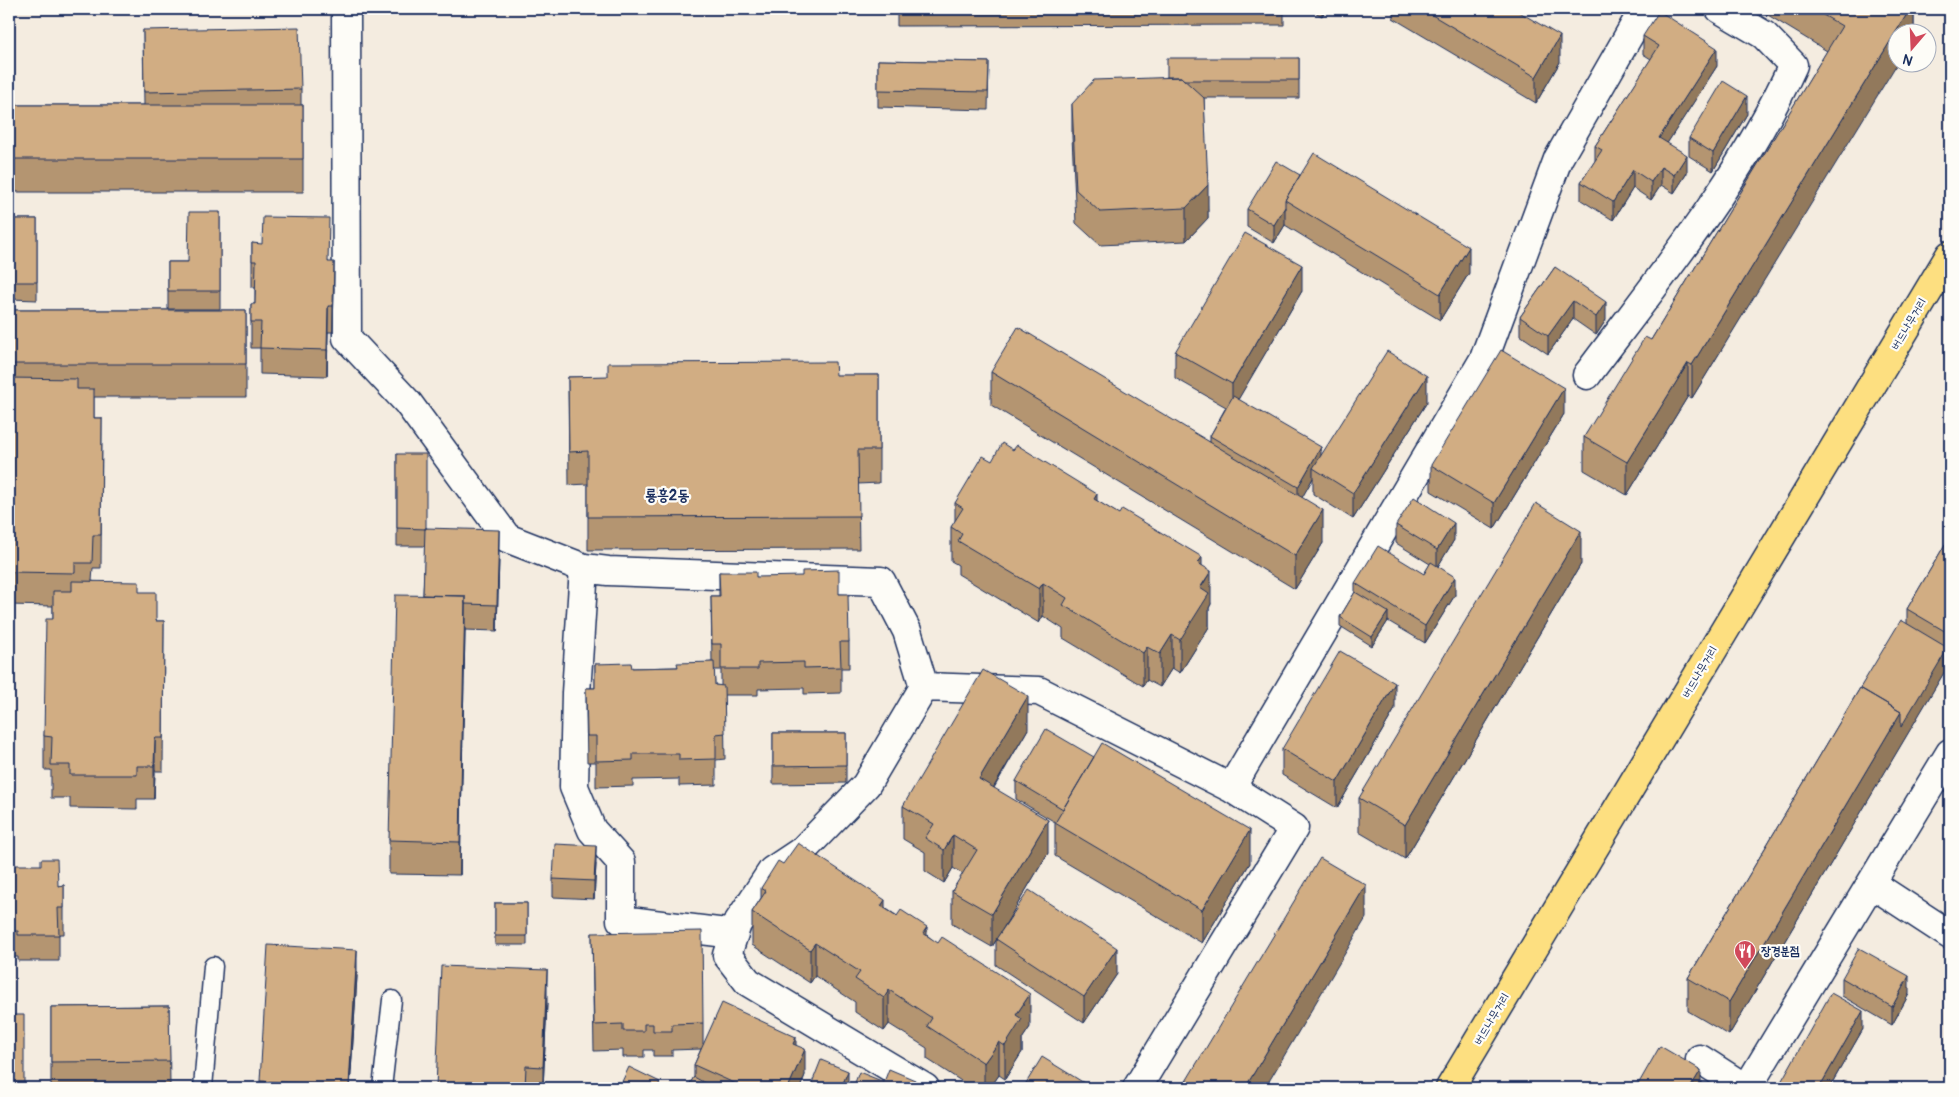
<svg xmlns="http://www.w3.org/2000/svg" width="1959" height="1097" viewBox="0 0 1959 1097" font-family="Pangolin,'Poor Story',sans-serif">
<rect width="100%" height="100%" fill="#f4ece0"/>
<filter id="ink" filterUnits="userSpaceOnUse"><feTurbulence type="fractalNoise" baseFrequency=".02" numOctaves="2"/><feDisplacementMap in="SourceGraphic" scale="10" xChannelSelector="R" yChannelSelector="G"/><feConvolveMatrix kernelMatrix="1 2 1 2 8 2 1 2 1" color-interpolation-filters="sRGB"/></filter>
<g filter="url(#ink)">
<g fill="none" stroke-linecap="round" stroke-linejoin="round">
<g stroke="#1b2f5e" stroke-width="21">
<path id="lane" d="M203,1088L213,966
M382,1088L392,1000"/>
</g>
<g stroke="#1b2f5e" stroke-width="31">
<path id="street" d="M346,9L347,338L408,403L507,538L584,568L608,571L881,581L907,631L924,687
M1587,375C1661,276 1742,178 1793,65L1764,35L1720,9
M584,568L576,693L574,787L592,830L621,862V920L734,934
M1231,788L1484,359L1558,159L1644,9
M1872,884L1950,935
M1700,1059L1745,1088
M925,1088L748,982L727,955L737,924L772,871L802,851L866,785L924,687L1039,691L1231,788L1294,828L1137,1088
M1747,1088L1950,753"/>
</g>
<g stroke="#1b2f5e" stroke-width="31">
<path id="primary" d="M1450,1088L1950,255"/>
</g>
<use href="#lane" stroke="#fdfcf7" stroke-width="18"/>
<use href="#street" stroke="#fdfcf7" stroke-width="28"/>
<use href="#primary" stroke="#fddf80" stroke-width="28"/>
</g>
<path fill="#b49571" stroke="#1b2f5e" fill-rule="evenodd" d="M897,9H1284V25L897,26Z
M1309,9H1326L1322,16Z
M1393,9H1514L1560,62L1536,103L1393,18Z
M1758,9H1914V32L1692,398L1688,396L1627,495L1584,470V437L1651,340L1827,51Z
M143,30L301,89V105H303V192H9V105H144Z
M1643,36L1717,66L1667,143L1687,173L1674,193L1661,185L1651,200L1633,188L1613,220L1581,200V182L1595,161V146L1651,59L1643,54Z
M1299,58V98H1204L1208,218L1186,241L1100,245L1076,223L1072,137V104L1167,77Z
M878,60L989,62L988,110L878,107Z
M1747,114L1713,171L1689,156V138Z
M1300,175L1469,273L1440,320L1285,225L1274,243L1247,227V209Z
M220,212V309H168V262H188Z
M12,219H37V300L11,299Z
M252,243L329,262L334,288L333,332H328L327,376L260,374V348H251V304H255V287H252Z
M1555,267L1606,320L1596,335L1573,319L1548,354L1520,335V317Z
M1302,291L1238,399L1321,456L1427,402L1353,519L1313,494V478L1302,497L1323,543L1295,589L991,405V372L1210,442V436L1226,407L1175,378V352Z
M9,310H246V397H94V418H102L101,568H93L92,581L139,592L156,621H164L163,771H155L154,799H137V809L70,808V798H51V770H44V736L53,619V606L9,605Z
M879,375V483L858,484L859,549L588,550V484L569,485L568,377Z
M1564,414L1494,529L1431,491V465Z
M397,454L426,528L499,556L497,631L465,630L460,875L389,874V840L423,595L425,546H397Z
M992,461L1097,501L1202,565L1211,604L1209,608V627L1180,673L1172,668L1160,687L1147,680L1143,686L1063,638V629L1043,616L1039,623L958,574V565L951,561V527L955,522V503Z
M1396,525L1454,540L1438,566L1455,595L1425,643L1388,621L1372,646L1340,626V617L1355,592V583L1424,574L1430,564L1396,543Z
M1950,536V662L1729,1035L1688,1011V978L1860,688L1907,624V609Z
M1581,564L1405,859L1359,832V798Z
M719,572L756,577L839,594L849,642V668H841V693L804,694V688L758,689V695H724L725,759L716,760V785L679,786V779L633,780V786L596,787V762H587L586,714V688H595V664L632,668L677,667L712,662L711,596H719ZM714,670H721V686L715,685Z
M1395,709L1337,808L1282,775V749Z
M1028,729L994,788L1048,853L1000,933L1117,974L1084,1023L996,965V940L992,947L952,924V891L963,874L953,868L944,883L925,871V852L903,839V806Z
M773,733H846V783L773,784Z
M1016,781L1250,863L1202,943L1055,856V822L1016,799Z
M1950,790V817H1949V791Z
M9,859L12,865L58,886L64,885V934H59V961H18V957H9Z
M596,864L594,899L553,897V879Z
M783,864L885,908L927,935L1030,1027L1022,1039V1052L1005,1079L999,1075L990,1088H972L927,1059V1048L889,1024L884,1031L855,1012V1002L815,976L810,983L752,945V912L761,898V888Z
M495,903H527V945H495Z
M592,933L703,1023V1044L796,1045L805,1075L800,1088H687L694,1077V1065L701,1049L672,1050V1056H653V1050H644V1057H623V1050L594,1051Z
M357,976L350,1088H260V1081Z
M1842,978L1909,994L1892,1025L1842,996Z
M547,1003L543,1088H436Z
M169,1006L170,1087L51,1088V1007Z
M1863,1029L1829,1088H1781V1082Z"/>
<path fill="#92795c" stroke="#1b2f5e" d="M1322,9H1326L1322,16Z
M1910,9H1914V32H1896V62H1898L1692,398V365Z
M1560,36V62L1536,103V77Z
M1717,48V66L1659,156V138Z
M1747,96V114L1713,171V153Z
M1687,155V173L1674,193V175Z
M1661,167V185L1651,200V182Z
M1633,170V188L1613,220V202Z
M1208,185V218L1186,241V208Z
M1285,207V225L1274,243V225Z
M1469,247V273L1440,320V294Z
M334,262V288L333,332V306Z
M1302,265V291L1232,410V384Z
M1573,301V319L1548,354V336Z
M1606,302V320L1596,335V317Z
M328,306V332L327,376V350Z
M1688,363V396L1627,495V462Z
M1427,376V402L1353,519V493Z
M1564,388V414L1494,529V503Z
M1321,447V465L1313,468V478L1298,505V487Z
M1097,494V527L1094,499Z
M1323,510V543L1295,589V556Z
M1454,523V540L1437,568V550Z
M499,530V556L497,631V605Z
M1581,531V564L1405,859V825Z
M1202,557V586L1211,571V604L1209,608V627L1180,673V640L1198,563Z
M1455,577V595L1425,643V626Z
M1043,583V616L1039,623V589Z
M465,596V630L460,875V842Z
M1388,612V621L1372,646V637Z
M1950,629V662L1948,666V633Z
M1172,635V668L1160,687V654Z
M1147,647V680L1143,686V653Z
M1948,648V666L1729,1035V1002L1901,712Z
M1395,683V709L1337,808V782Z
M1028,696V729L979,812V779Z
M155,738V771L154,799V766Z
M1048,820V853L992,947V914Z
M1250,830V863L1202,943V910Z
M953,835V868L944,883V850Z
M596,846V864L594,899V881Z
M1366,885V918L1265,1088H1245Z
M885,900V933L881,906Z
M927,927V960L923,933Z
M815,943V976L810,983V950Z
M1117,948V974L1084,1023V997Z
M357,950V976L350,1088H349Z
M547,970V1003L543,1088V1067Z
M1909,976V994L1892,1025V1007Z
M889,990V1024L884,1031V998Z
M1030,994V1027L1022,1039V1052L1005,1079V1046L1016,1015Z
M1863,1011V1029L1829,1088H1819Z
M796,1037V1063L793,1044Z
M999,1042V1075L990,1088H984V1063Z
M805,1049V1075L800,1088H788Z
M1701,1070V1088H1690Z
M848,1071V1088H841Z
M915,1080V1088H912Z"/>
<path fill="#d1ad83" stroke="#1b2f5e" d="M1422,9H1514L1560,36L1536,77Z
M1813,9H1910L1692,365L1688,363L1627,462L1584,437L1645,337L1651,340L1842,26Z
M1659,11L1717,48L1659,138L1687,155L1674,175L1661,167L1651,182L1633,170L1613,202L1581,182L1602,150L1595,146L1659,46L1643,36Z
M299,27L301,89L144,92L143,30Z
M1167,58H1299V80H1184L1181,77H1167Z
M878,60L989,62L988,92L878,90Z
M1181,77L1204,98L1208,185L1186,208L1100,212L1076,190L1072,104L1094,80Z
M1723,81L1747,96L1713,153L1689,138Z
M9,105H303V159H9Z
M1314,153L1469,247L1440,294L1285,200Z
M1276,161L1300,175L1285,200V207L1274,225L1247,209Z
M189,212H220V291H168V262H188Z
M263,217L329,218L328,262H334L333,306H328L327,350L260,348L261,322H251V304H255L256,261H252V243L262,244Z
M12,219H37V282H11Z
M1245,233L1302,265L1232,384L1175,352Z
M1555,267L1606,302L1596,317L1573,301L1548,336L1520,317Z
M9,310H246V364H9Z
M1018,327L1323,510L1295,556L991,372Z
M1501,350L1564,388L1494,503L1431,465Z
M1387,351L1427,376L1353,493L1313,468Z
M835,362L836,375H879V450H858L859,516L588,517V451L569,452L568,377L608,376V363Z
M10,378L77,379V389H94V418H102L101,535H93L92,563H75V573L9,572V388H10Z
M1233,396L1321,447L1298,487L1210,436Z
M1002,443L1013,450L1017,445L1097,494L1094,499L1119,514L1122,509L1202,557L1198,563L1211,571L1200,588L1209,594L1180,640L1172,635L1160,654L1147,647L1143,653L1063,605L1067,598L1043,583L1039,589L958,541L962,534L951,527L963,508L955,503L983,456L992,461Z
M397,454H426V529L397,528Z
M1414,497L1454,523L1437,550L1396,525Z
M1536,503L1581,531L1405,825L1359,798Z
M425,528L499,530L497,605L465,604V596L423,595Z
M1950,536V629L1948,633L1907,609Z
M1378,546L1424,574L1431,562L1455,577L1425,626L1355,583Z
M839,570V594H848L849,642H840L841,667L804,668V662L758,663V669H721V644H712L711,596H720L719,572H756V577L802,576V571Z
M72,581L139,582V592H156V621H164L163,738H155L154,766H137V775H70V765H51L52,737L44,736L46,619H53V591H72Z
M1355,592L1388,612L1372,637L1340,617Z
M395,595L465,596L460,842L389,840Z
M1901,620L1948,648L1901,727V712L1860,688Z
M1340,651L1395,683L1337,782L1282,749Z
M714,662L715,685L724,686L725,733L716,734V759L679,760V754H633V760L596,761V736H587L586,688H595V664L631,663L632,668L678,667L677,663Z
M983,670L1028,696L979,779L1048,820L992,914L952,891L977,850L953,835L944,850L925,838L934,824L903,806Z
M1860,688L1901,712L1729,1002L1688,978Z
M1046,729L1094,757L1063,809L1016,781Z
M773,733H846V765L773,766Z
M1102,743L1250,830L1202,910L1055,823Z
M798,843L885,900L881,906L897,916L901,910L927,927L923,933L938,943L942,937L1030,994L1016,1015L1022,1019L1005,1046L999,1042L984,1063L927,1026L932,1018L889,990L884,998L855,979L860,972L815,943L810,950L752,912L766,891L761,888L778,861L783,864Z
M555,844L596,846L594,881L553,879Z
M1320,858L1366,885L1245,1088H1182Z
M9,859H12V865H41V859H57L58,886L64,885V908H58L59,935H18V931H9Z
M1029,890L1117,948L1084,997L996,939Z
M495,903H527V936H495Z
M702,931L703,1023L672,1024V1031H653V1024H644V1031H623V1024L594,1025L592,933Z
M268,945L357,950L349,1086L260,1081Z
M1859,948L1909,976L1892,1007L1842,978Z
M441,966L547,970L543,1067L526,1066L525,1088H436Z
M1831,993L1863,1011L1819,1088H1791L1781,1082Z
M722,1003L796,1037L793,1044L805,1049L788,1088H745L694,1065Z
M169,1006L170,1061L51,1062V1007Z
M9,1015H24V1088H9Z
M1660,1046L1701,1070L1690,1088H1636Z
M1042,1057L1089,1086L1087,1088H1023Z
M821,1060L848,1071L841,1088H810Z
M629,1067L660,1082L657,1088H619Z
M889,1069L915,1080L912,1088H853L859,1072L884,1082Z
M694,1077L714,1088H687Z
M1845,1080L1855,1088H1837Z"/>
</g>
<defs>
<g id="restaurant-pin" transform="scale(1.125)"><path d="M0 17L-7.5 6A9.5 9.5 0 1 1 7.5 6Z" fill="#d1495b" stroke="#fdfcf7"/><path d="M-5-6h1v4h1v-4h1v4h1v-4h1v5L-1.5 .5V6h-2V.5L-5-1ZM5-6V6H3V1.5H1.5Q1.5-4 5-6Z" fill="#fff"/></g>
</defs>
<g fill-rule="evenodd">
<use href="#restaurant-pin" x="1745" y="951"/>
</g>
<g text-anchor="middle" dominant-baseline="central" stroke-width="4.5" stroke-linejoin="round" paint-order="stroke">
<g font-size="12" fill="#1b2f5e" stroke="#fdfcf7">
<text transform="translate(1909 324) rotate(-59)">버드나무거리</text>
<text transform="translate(1700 672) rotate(-59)">버드나무거리</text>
<text transform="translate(1492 1019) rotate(-59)">버드나무거리</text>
</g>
<g font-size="12" font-weight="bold" fill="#1b2f5e" stroke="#fdfcf7" text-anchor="start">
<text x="1761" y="951">장경분점</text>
</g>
<g font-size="15" font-weight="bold" fill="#1b2f5e" stroke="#fdfcf7">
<text x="667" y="495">룡흥2동</text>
</g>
</g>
<rect width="1959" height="1097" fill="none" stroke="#fdfcf7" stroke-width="30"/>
<rect x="15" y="15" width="1929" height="1067" fill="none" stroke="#1b2f5e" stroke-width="2" filter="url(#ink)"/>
<g transform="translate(1912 48) rotate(199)"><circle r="24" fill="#fdfcf7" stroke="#a3aaba"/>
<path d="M0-4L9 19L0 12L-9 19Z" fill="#d1495b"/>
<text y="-8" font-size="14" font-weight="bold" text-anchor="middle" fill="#1b2f5e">N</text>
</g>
</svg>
